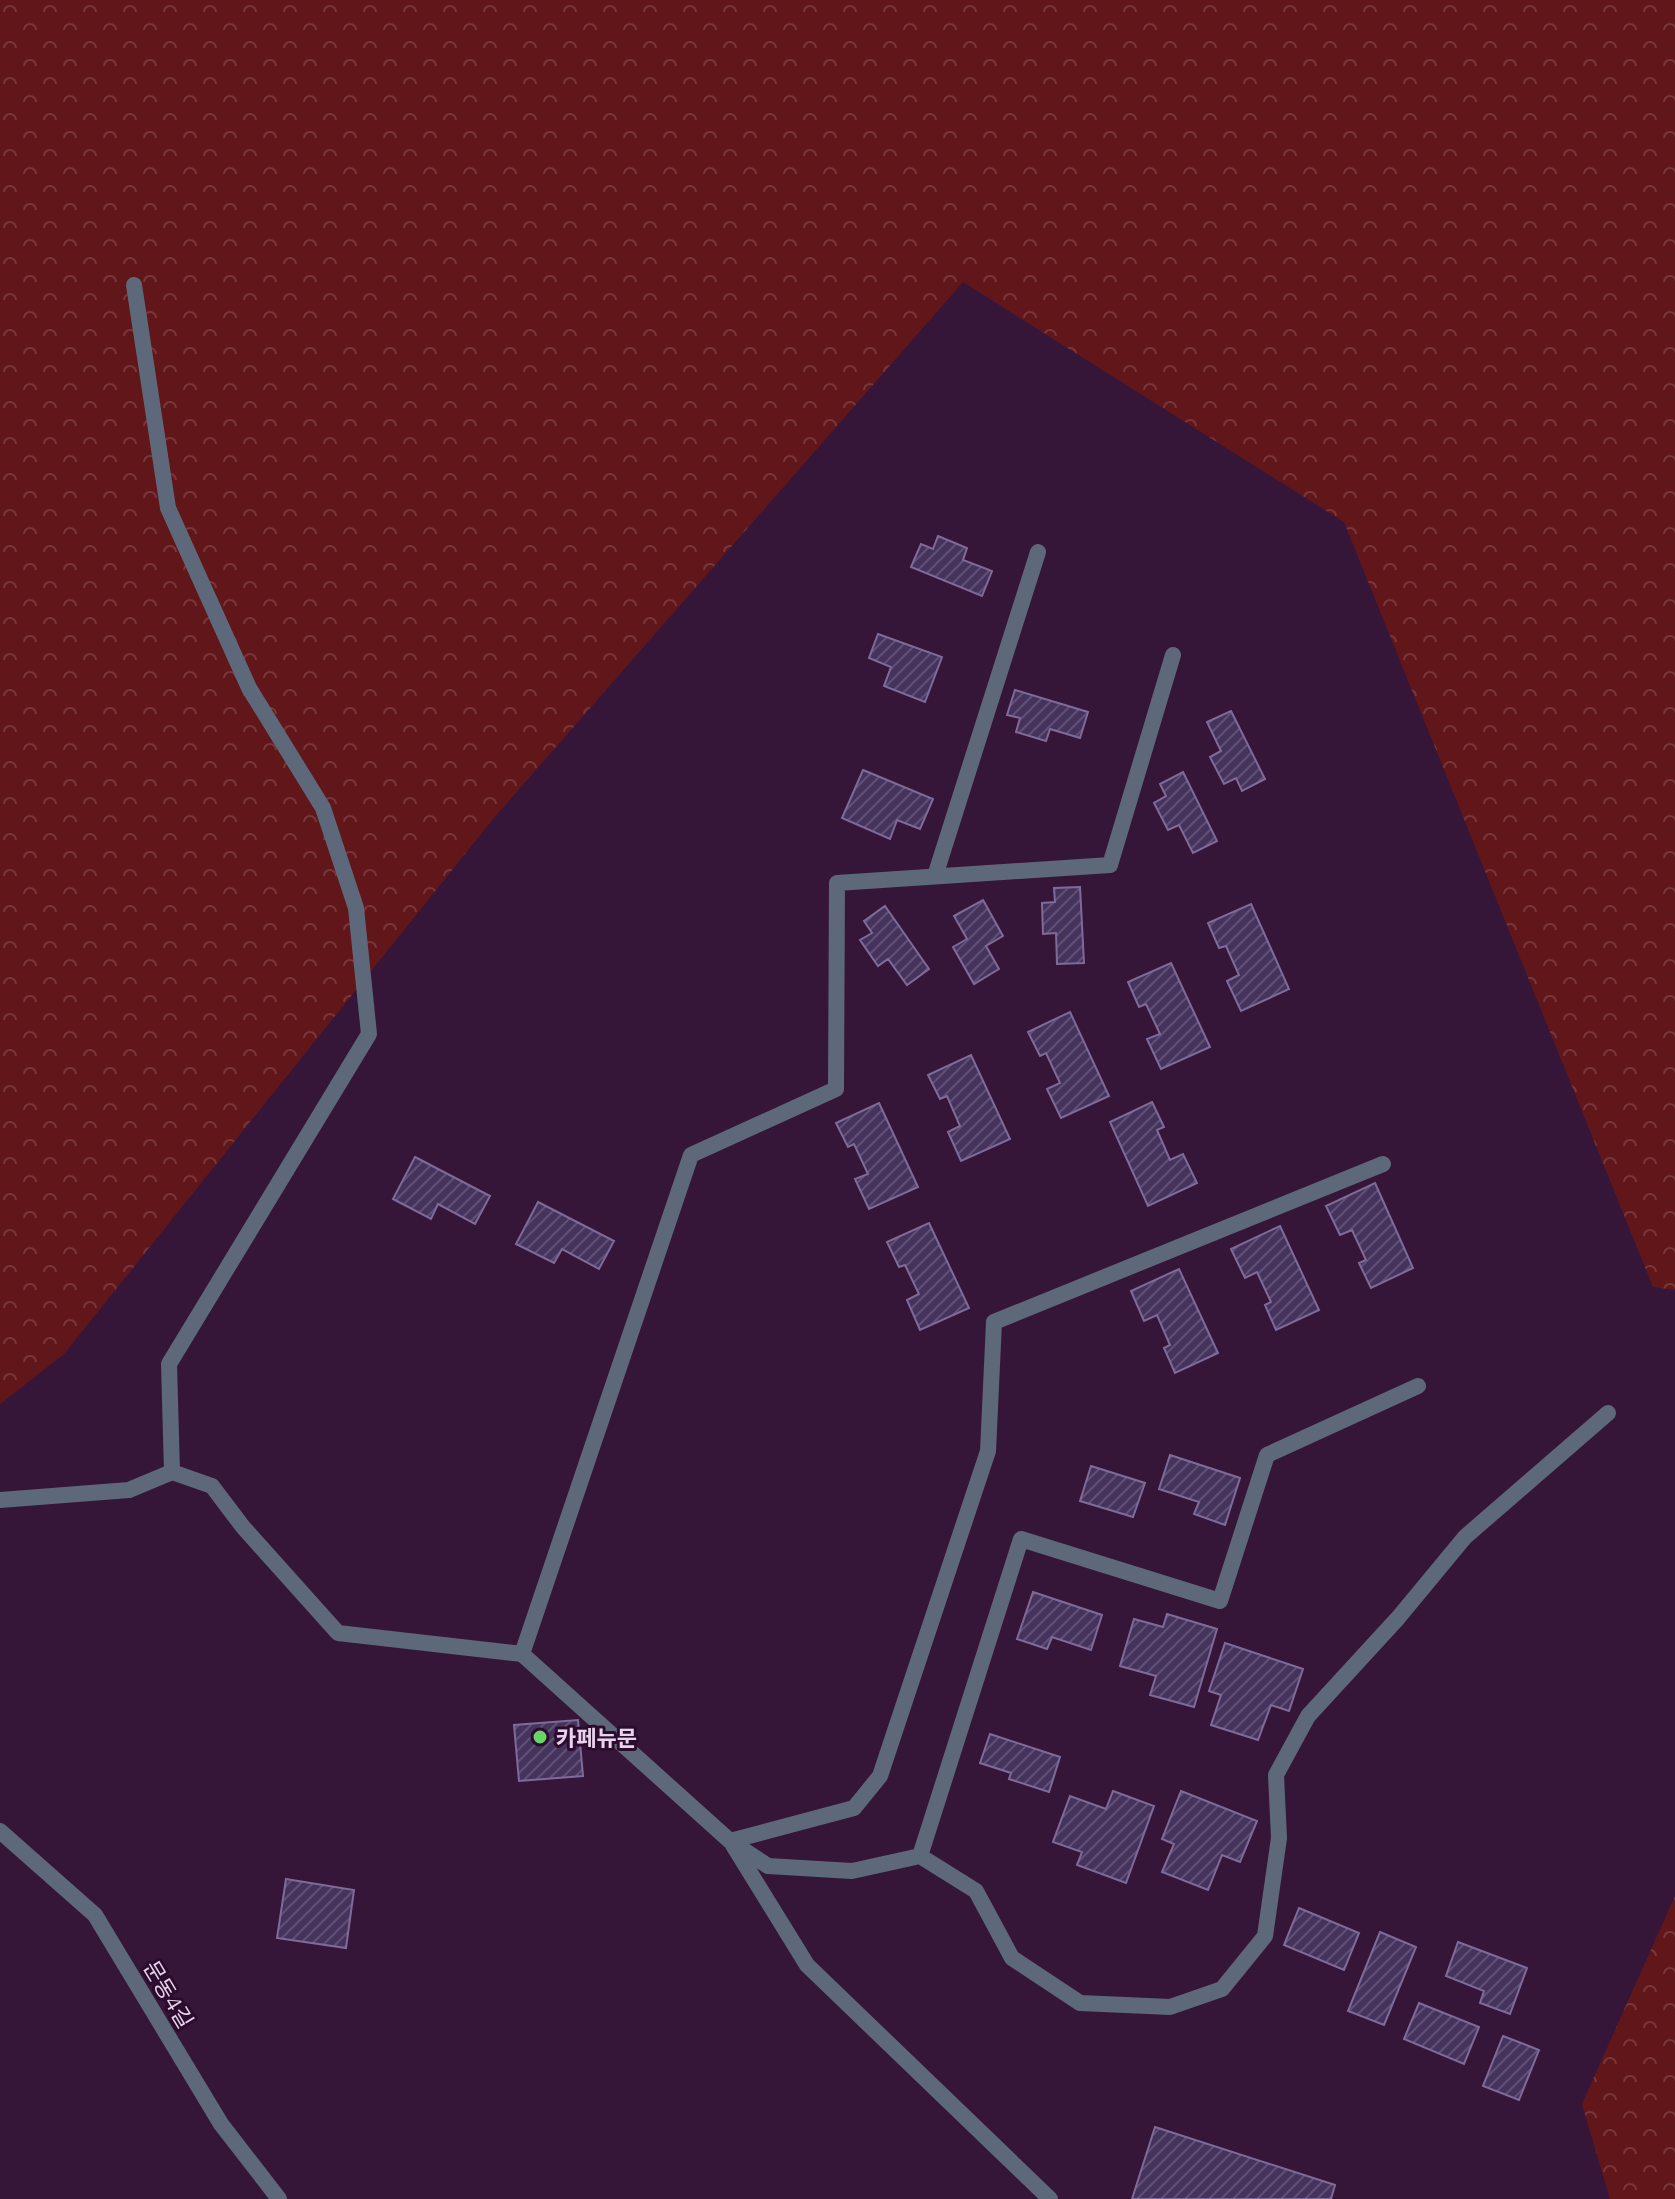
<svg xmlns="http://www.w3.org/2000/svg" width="1675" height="2199" viewBox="0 0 1675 2199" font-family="'IBM Plex Serif','Noto Sans KR',serif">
<defs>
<pattern id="forest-crowns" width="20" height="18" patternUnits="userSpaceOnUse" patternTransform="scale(2)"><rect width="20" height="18" fill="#611619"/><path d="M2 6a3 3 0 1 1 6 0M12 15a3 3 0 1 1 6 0" fill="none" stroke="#78373b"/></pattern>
<pattern id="building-hatch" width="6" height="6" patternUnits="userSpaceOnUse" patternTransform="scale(2)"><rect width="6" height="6" fill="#45335d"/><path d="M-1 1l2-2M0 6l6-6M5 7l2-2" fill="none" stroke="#605074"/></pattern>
</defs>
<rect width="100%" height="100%" fill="#351639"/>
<path fill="url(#forest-crowns)" d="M0,0H1675V1290L1653,1287L1344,522L963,282L493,819L64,1354L0,1404Z
M1675,1896V2199H1610L1582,2104Z"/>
<path fill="url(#building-hatch)" stroke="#7f6b9a" stroke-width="2" d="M938,536L967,548L963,560L992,571L982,596L911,567L921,544L933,549Z
M878,634L942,657L925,702L884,686L891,667L869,658Z
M1015,690L1088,712L1080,738L1050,729L1046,741L1016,732L1020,718L1007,715Z
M1231,711L1265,779L1242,791L1236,778L1224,784L1210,757L1221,751L1207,722Z
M863,770L933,799L920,829L897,820L890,839L842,818Z
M1183,772L1217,841L1193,853L1179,825L1168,830L1154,803L1166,796L1160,784Z
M1080,887L1084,963L1057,964L1056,933L1043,934L1042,903L1055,902L1054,888Z
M983,900L1003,936L986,946L999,969L974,984L953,947L967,939L954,916Z
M1251,904L1289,989L1241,1011L1227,981L1239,975L1226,946L1219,948L1208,923Z
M885,906L929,969L907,985L888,959L878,966L860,940L872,933L864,921Z
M1171,963L1210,1047L1161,1069L1147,1039L1160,1034L1146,1004L1139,1007L1128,982Z
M1070,1012L1109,1096L1061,1118L1047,1089L1060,1083L1046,1053L1040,1056L1028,1032Z
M971,1055L1010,1139L961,1161L948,1132L960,1126L947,1096L940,1099L928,1075Z
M1152,1102L1164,1127L1157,1130L1170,1160L1183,1154L1197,1183L1148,1206L1110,1122Z
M879,1103L918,1187L869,1209L855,1179L868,1174L854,1144L848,1147L836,1123Z
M415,1157L490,1196L475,1224L438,1204L431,1219L393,1199Z
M1375,1183L1413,1268L1371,1288L1359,1263L1366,1260L1352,1230L1340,1235L1326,1206Z
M538,1202L614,1241L599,1269L562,1249L554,1263L516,1244Z
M929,1223L969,1308L920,1330L907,1300L919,1294L905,1265L899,1267L887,1242Z
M1280,1226L1319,1310L1276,1330L1265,1305L1271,1302L1257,1272L1245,1278L1231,1249Z
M1179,1269L1218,1353L1175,1373L1164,1348L1170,1345L1157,1315L1144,1321L1131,1291Z
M1170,1455L1240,1478L1225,1525L1194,1514L1199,1502L1159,1489Z
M1091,1466L1145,1483L1133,1517L1080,1501Z
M1033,1592L1102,1615L1091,1650L1052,1637L1047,1649L1017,1639Z
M1167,1614L1217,1629L1194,1707L1150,1695L1156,1676L1120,1666L1134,1619L1163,1627Z
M1225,1643L1303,1669L1289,1711L1271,1705L1258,1740L1211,1725L1221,1695L1209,1691Z
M578,1720L583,1776L519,1781L514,1725Z
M990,1734L1060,1757L1049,1792L1009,1779L1011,1773L980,1763Z
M1113,1791L1154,1806L1126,1883L1077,1865L1082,1852L1053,1842L1070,1796L1106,1809Z
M1181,1791L1257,1821L1240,1862L1222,1855L1208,1890L1162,1872L1174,1844L1162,1839Z
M286,1879L354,1890L346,1948L277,1938Z
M1299,1908L1359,1933L1344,1970L1284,1945Z
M1380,1932L1416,1947L1384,2025L1348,2011Z
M1458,1942L1527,1968L1510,2014L1480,2003L1484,1991L1446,1976Z
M1419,2003L1479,2027L1464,2064L1404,2039Z
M1503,2036L1539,2050L1519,2100L1483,2086Z
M1155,2127L1335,2185L1331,2199H1132Z"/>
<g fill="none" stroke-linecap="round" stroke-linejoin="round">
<path stroke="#5e687b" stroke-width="16" d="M134,285L168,508L249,688L323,808L356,908L369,1034L169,1364L172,1472"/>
<path stroke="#5e687b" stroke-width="16" d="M935,876L1038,552
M0,1500L129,1490L172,1472L212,1486L243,1527L338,1633L522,1654L730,1841L854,1808L880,1776L988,1451L994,1322L1383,1164
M522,1654L691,1155L836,1089L837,883L1110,865L1173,655
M0,1831L95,1915L221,2124L279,2199
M730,1841L768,1866L852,1871L920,1856L1021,1539L1220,1601L1267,1455L1418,1386
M733,1845L807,1965L1050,2199
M920,1856L976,1891L1012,1958L1080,2003L1170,2007L1222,1989L1265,1936L1279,1838L1276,1775L1308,1716L1398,1618L1465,1537L1608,1413"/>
</g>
<circle fill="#68d465" stroke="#2b0c2f" stroke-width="3" cx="540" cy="1737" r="8"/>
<g text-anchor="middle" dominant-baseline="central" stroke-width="6" stroke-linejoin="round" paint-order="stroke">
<g font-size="22" font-weight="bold" fill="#e8d3ea" stroke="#2b0c2f" text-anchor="start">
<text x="556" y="1737">카페뉴문</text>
</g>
<g font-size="22" fill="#e8d3ea" stroke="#2b0c2f">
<text transform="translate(169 1994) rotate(59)">문동4길</text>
</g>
</g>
</svg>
